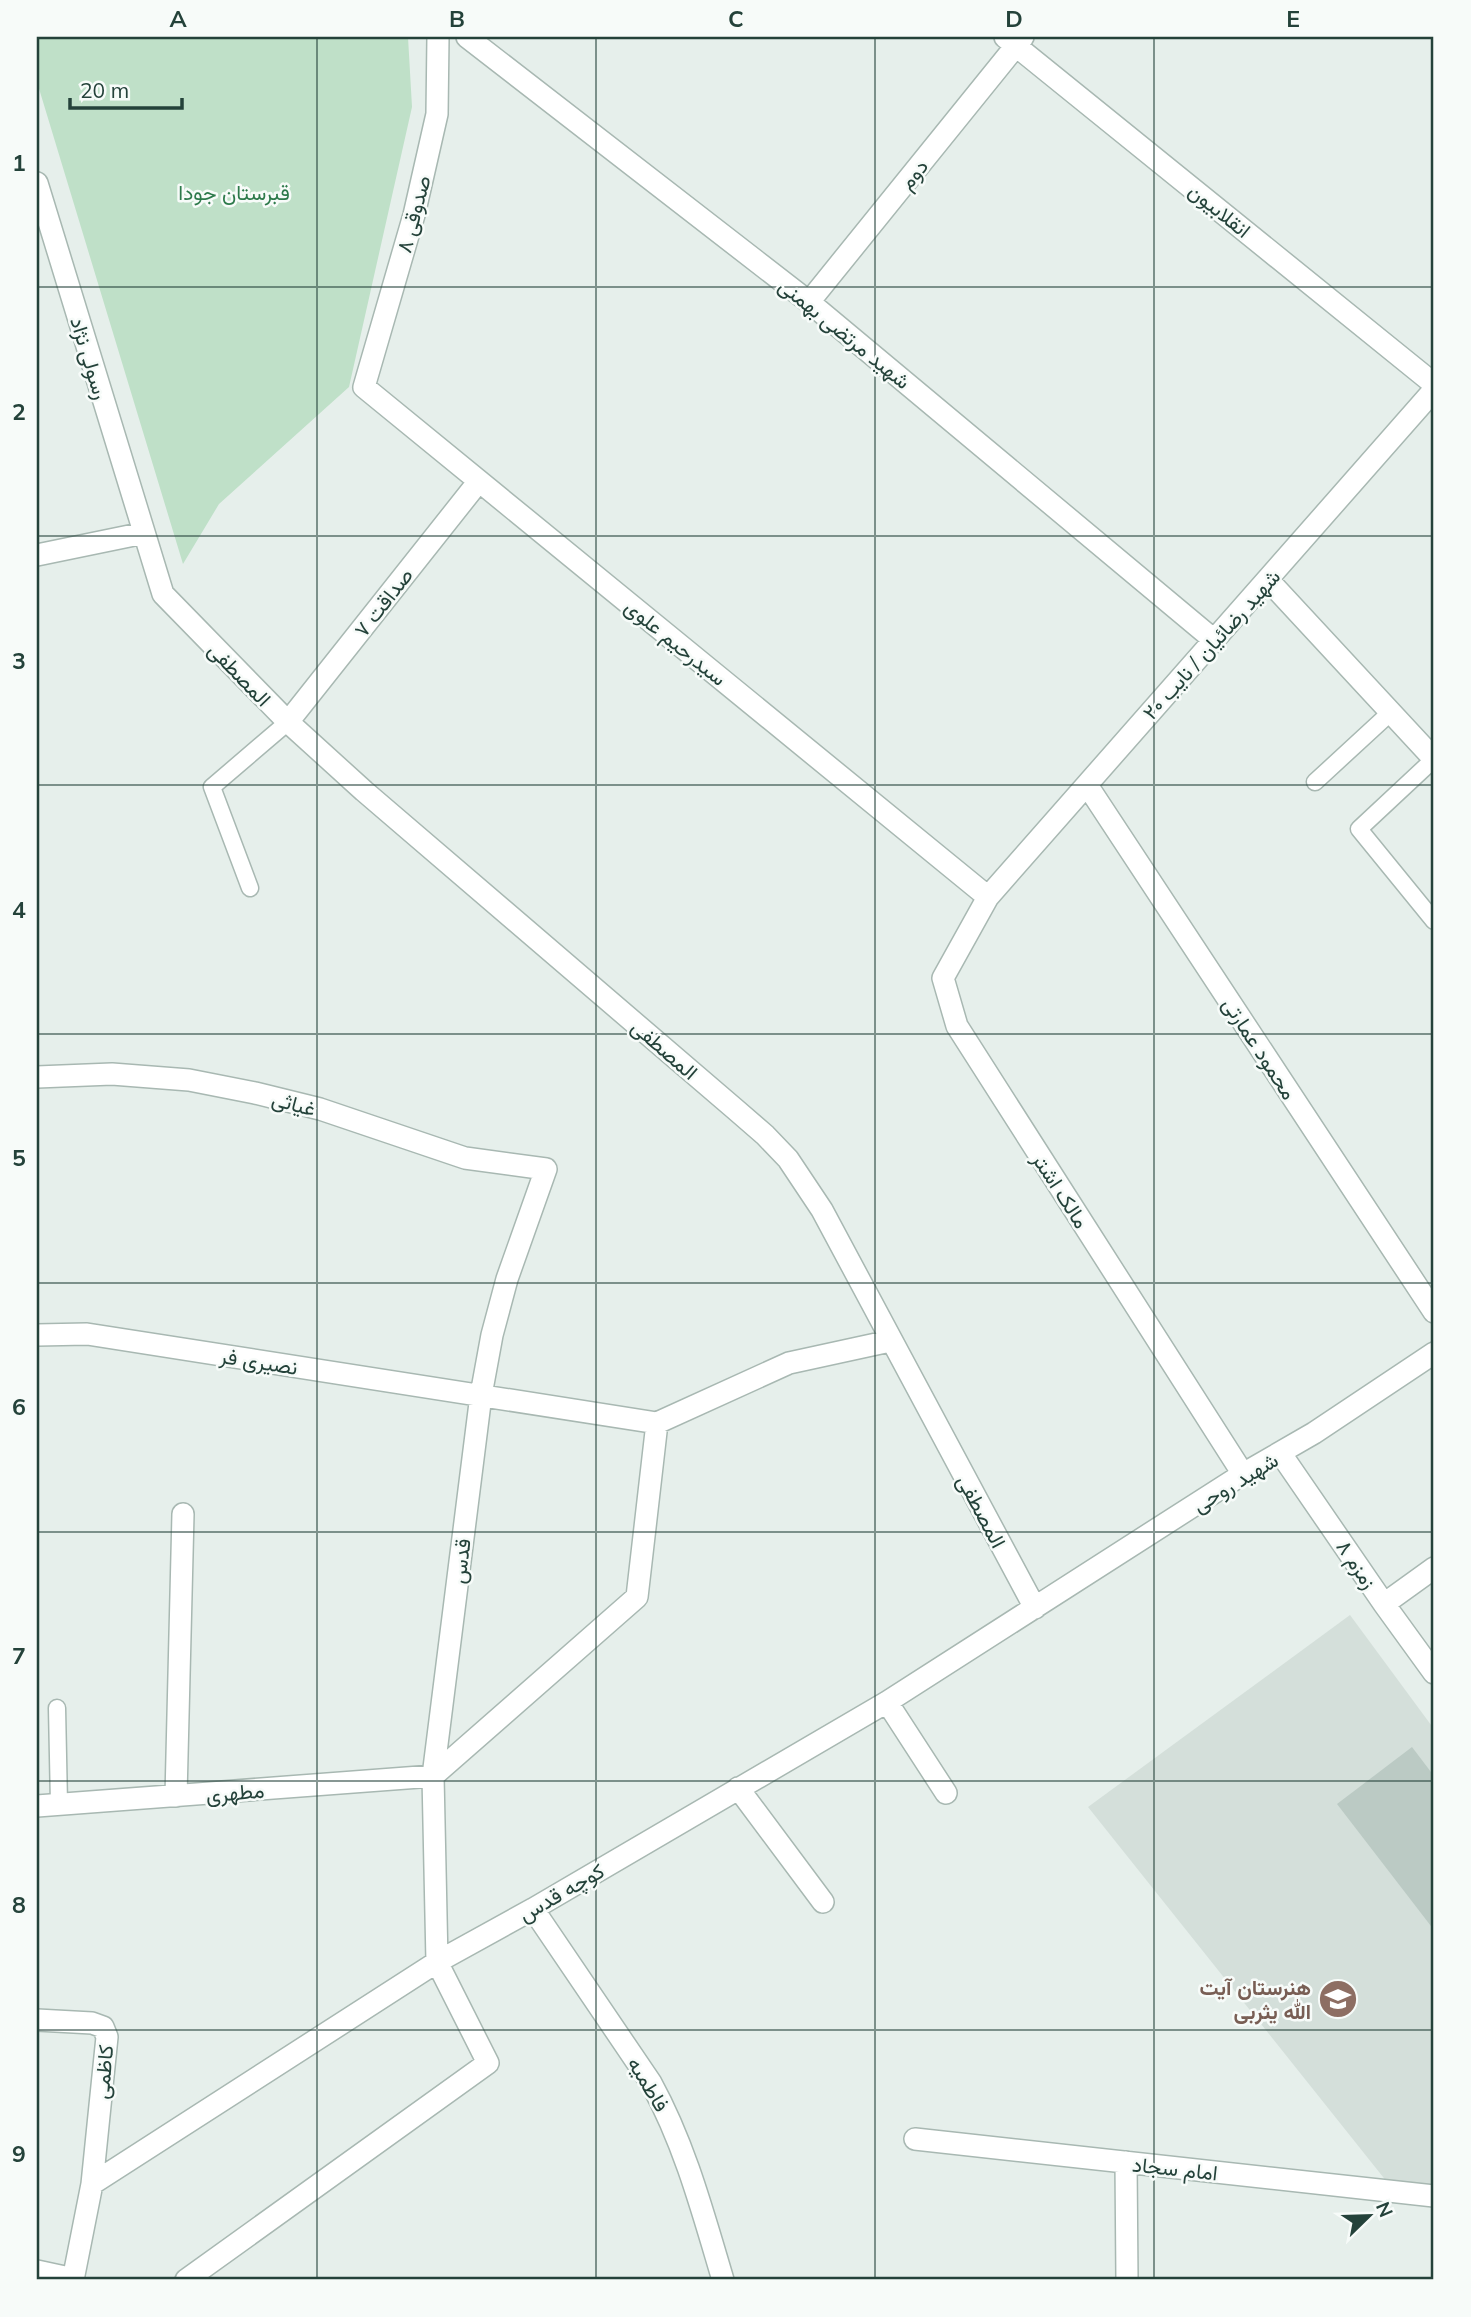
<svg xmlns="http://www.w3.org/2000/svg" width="1471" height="2317" viewBox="0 0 1471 2317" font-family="Mulish,Vazirmatn,sans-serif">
<rect width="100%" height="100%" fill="#e6efeb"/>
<path fill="#d4dfda" d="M1350,1615L1434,1729V2196L1395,2192L1088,1807Z"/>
<path fill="#bfe0c8" d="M37,37H408L412,107L349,387L219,504L183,564L37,82Z"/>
<path fill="#bbcac4" d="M1412,1747L1434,1776V1930L1337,1804Z"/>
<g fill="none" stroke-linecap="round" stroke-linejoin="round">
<g stroke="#a8b8b2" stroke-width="19">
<path id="service" d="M1434,759L1359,829L1434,921
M1315,782L1391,712
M250,888L212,787L288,722
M57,1708L59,1804"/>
</g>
<g stroke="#a8b8b2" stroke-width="24">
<path id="minor" d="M438,37L437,114L414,215L364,387L988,897
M467,37L809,302L1214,640
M1005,37L1434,384
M37,183L163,594L288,722L364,791L735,1109L765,1135L788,1159L822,1210L1035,1608
M809,302L1023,37
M37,555L144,533
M1268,580L1434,759
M288,722L479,481
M1087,785L1434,1312
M37,1077L112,1074L189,1080L255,1093L320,1109L465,1158L546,1169L507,1279L492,1335L481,1395L433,1776L437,1962L488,2063L186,2280
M37,1335L87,1334L657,1423L789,1363L890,1341
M1281,1454L1384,1604L1434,1673
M1243,1474L957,1026L943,978L988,897L1434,390
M1384,1604L1434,1568
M887,1702L946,1793
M738,1788L823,1902
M176,1796L183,1514
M37,1806L433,1776L637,1597L657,1423
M533,1909L651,2083C685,2145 703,2213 723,2280
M37,2020L92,2023L103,2027L107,2037L92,2184L73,2280
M915,2139L1434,2196
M1126,2162L1127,2280
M92,2184L437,1962L533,1909L887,1702L1243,1474L1314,1433L1434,1353
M37,2271L74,2279"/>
</g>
<use href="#service" stroke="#fff" stroke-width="16"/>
<use href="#minor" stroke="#fff" stroke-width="21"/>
</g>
<path fill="none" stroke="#24423a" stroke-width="2" stroke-opacity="0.55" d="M317,37V2280M596,37V2280M875,37V2280M1154,37V2280M37,287H1434M37,536H1434M37,785H1434M37,1034H1434M37,1283H1434M37,1532H1434M37,1781H1434M37,2030H1434"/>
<defs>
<g id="school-disc" transform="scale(2.0125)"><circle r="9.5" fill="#8d6e63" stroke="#f7fbf9"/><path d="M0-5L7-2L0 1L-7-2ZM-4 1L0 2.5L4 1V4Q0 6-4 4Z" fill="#fff"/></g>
</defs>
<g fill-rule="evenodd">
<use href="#school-disc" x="1338" y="1999"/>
</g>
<g text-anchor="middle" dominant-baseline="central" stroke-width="5" stroke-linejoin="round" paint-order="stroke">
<g font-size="21" fill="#24423a" stroke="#f7fbf9">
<text transform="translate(913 174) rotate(-51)">دوم</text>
<text transform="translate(1220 210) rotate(39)">انقلابیون</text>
<text transform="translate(413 214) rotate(-75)">صدوقی ۸</text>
<text transform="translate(845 333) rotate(39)">شهید مرتضی بهمنی</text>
<text transform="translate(90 358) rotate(73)">رسولی نژاد</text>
<text transform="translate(383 602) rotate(-52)">صداقت ۷</text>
<text transform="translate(676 642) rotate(39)">سیدرحیم علوی</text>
<text transform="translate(1211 644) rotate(-48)">شهید رضائیان / نایب ۲۰</text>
<text transform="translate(240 674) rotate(46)">المصطفی</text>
<text transform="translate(1260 1048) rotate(57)">محمود عمارتی</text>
<text transform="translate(665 1049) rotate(41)">المصطفی</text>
<text transform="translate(294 1103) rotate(15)">غیاثی</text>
<text transform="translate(1061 1190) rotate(57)">مالک اشتر</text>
<text transform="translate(259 1361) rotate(9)">نصیری فر</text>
<text transform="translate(1235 1482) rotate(-31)">شهید روحی</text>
<text transform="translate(982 1511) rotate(62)">المصطفی</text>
<text transform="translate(460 1561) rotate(-83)">قدس</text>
<text transform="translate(1357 1564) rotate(56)">زمزم ۸</text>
<text transform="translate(235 1792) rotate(-5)">مطهری</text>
<text transform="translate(561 1892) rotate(-30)">کوچه قدس</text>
<text transform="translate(103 2072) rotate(-85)">کاظمی</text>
<text transform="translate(649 2084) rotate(59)">فاطمیه</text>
<text transform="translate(1175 2168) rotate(6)">امام سجاد</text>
</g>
<g font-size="21" fill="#2d7a4b" stroke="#f7fbf9">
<text x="234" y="192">قبرستان جودا</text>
</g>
<g font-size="21" font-weight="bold" fill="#785e54" stroke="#f7fbf9" text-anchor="end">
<text x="1311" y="1987">هنرستان آیت<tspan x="1311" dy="24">الله یثربی</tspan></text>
</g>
</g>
<rect width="1471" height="2317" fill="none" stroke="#f7fbf9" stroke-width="77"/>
<g transform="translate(1369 2216) rotate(67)" stroke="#f7fbf9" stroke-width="5" paint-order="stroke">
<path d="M0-5L12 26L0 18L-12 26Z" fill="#24423a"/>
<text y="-10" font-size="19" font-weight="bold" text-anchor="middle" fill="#24423a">N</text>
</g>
<path d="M70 98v10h112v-10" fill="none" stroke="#24423a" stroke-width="3.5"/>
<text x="80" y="98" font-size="21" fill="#24423a" stroke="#f7fbf9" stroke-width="5" paint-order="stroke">20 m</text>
<rect x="38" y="38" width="1394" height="2240" fill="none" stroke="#24423a" stroke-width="2.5"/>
<g font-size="23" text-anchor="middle" font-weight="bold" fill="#24423a">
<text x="178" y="27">A</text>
<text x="457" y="27">B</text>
<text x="736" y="27">C</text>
<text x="1014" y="27">D</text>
<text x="1293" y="27">E</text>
<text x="19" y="171">1</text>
<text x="19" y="420">2</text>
<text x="19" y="669">3</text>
<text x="19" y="918">4</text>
<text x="19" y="1166">5</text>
<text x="19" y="1415">6</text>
<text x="19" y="1664">7</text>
<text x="19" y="1913">8</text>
<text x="19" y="2162">9</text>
</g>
</svg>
